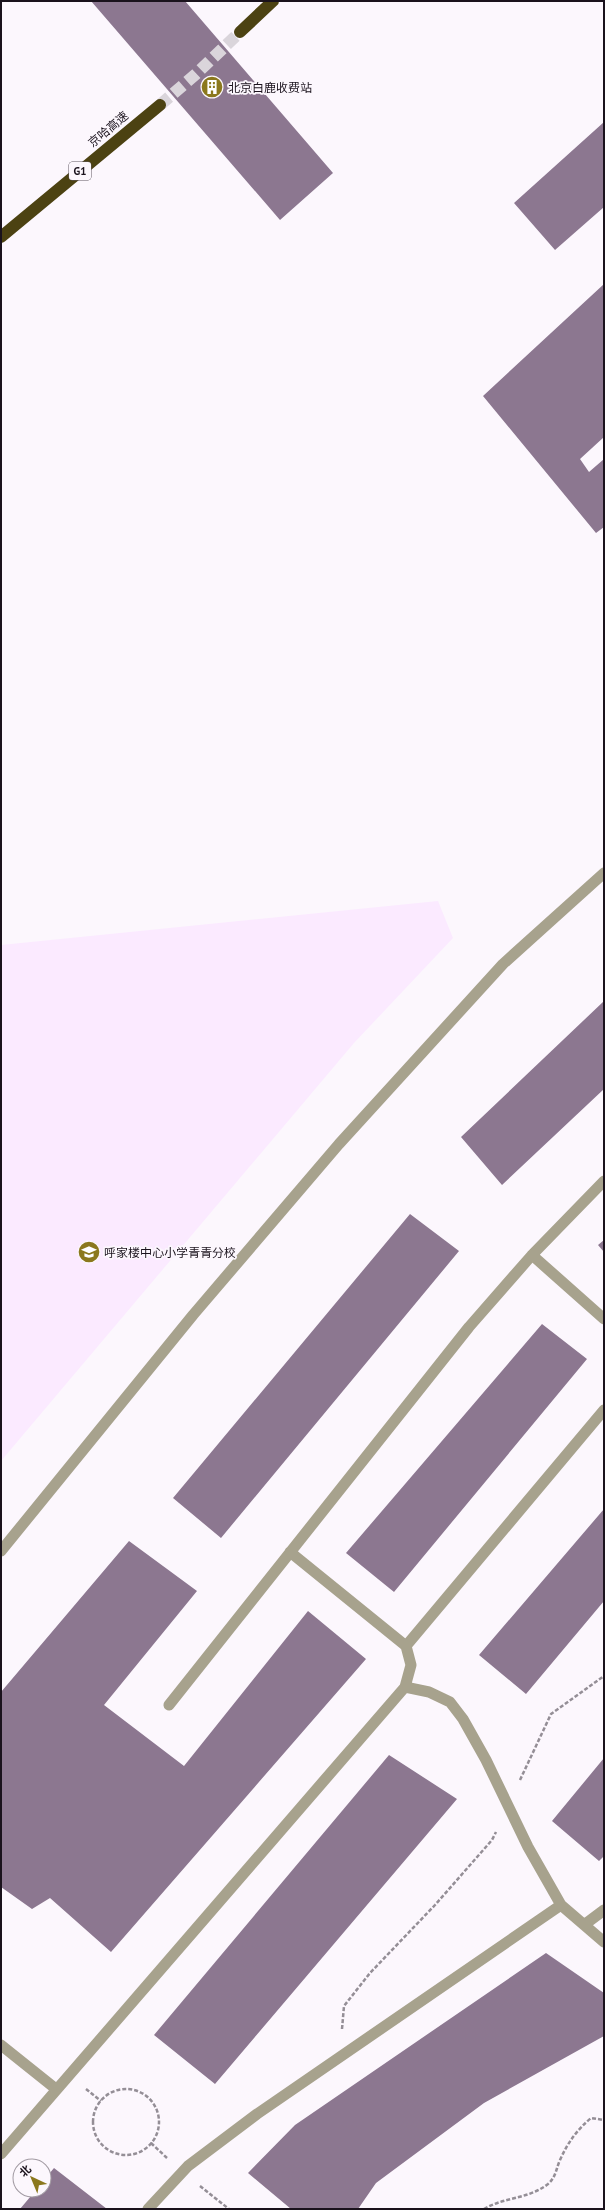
<svg xmlns="http://www.w3.org/2000/svg" width="605" height="2210" viewBox="0 0 605 2210" font-family="'PT Sans','Noto Sans SC',sans-serif">
<rect width="100%" height="100%" fill="#fcf7fd"/>
<path fill="#fbeaff" d="M438,901L453,938L354,1043L1,1461V945Z"/>
<path fill="#8c7790" d="M91,1H185L333,173L280,220Z
M604,122V207L555,250L514,203Z
M604,284V437L580,459L589,472L604,459V527L596,533L483,396Z
M604,1001V1089L502,1185L461,1137Z
M410,1214L459,1251L221,1538L173,1498Z
M604,1240V1252L598,1245Z
M542,1324L587,1359L394,1592L346,1553Z
M604,1509V1601L526,1694L479,1655Z
M129,1541L197,1591L104,1705L184,1766L308,1611L366,1659L111,1952L50,1898L32,1909L1,1887V1692Z
M389,1755L457,1799L215,2084L154,2035Z
M604,1758V1856L599,1861L552,1821Z
M546,1953L604,1993V2036L484,2103L376,2183L358,2209H291L248,2173L295,2125Z
M54,2168L107,2209H20L36,2190H44V2180Z"/>
<g fill="none" stroke-linecap="round" stroke-linejoin="round">
<path stroke="#dad5db" stroke-width="12" stroke-dasharray="12 6" stroke-linecap="butt" d="M160,105L196,74L240,32"/>
<path stroke="#948e96" stroke-width="2.5" stroke-dasharray="4 2" stroke-linecap="butt" d="M520,1780L551,1714L604,1676
M342,2029L344,2006L370,1973L435,1905L492,1840L496,1832
M86,2089L101,2101
M93 2122a33 33 0 1 1 66 0a33 33 0 1 1-66 0Z
M151,2143L167,2158
M200,2186L229,2209
M484,2209C504,2197 529,2199 548,2184C556,2177 556,2169 560,2160C568,2142 577,2130 591,2118L604,2120"/>
<path stroke="#a7a28d" stroke-width="11" d="M532,1255L604,1319
M1,1551L193,1315L339,1144L503,964L604,873
M406,1646L604,1410
M169,1705L469,1327L532,1255L604,1181
M561,1905L604,1942
M584,1925L604,1910
M1,2045L56,2089
M1,2154L405,1687L411,1665L406,1646L290,1552
M148,2209L188,2166L257,2114L561,1905L528,1847L486,1760L463,1719L450,1702L429,1692L405,1687"/>
<path stroke="#4c4212" stroke-width="12" d="M240,32L273,1
M1,237L160,105"/>
</g>
<defs>
<g id="building-disc" transform="scale(1.15)"><circle r="9.5" fill="#8b781d" stroke="#fcf7fd"/><path d="M-4-6H4V6H1V3H-1V6H-4ZM-2.5-4.3h1.7v1.8h-1.7ZM.8-4.3h1.7v1.8H.8ZM-2.5-1h1.7V.8h-1.7ZM.8-1h1.7V.8H.8Z" fill="#fff"/></g>
<g id="school-disc" transform="scale(1.15)"><circle r="9.5" fill="#8b781d" stroke="#fcf7fd"/><path d="M0-5L7-2L0 1L-7-2ZM-4 1L0 2.5L4 1V4Q0 6-4 4Z" fill="#fff"/></g>
</defs>
<g fill-rule="evenodd">
<use href="#building-disc" x="212" y="87"/>
<use href="#school-disc" x="89" y="1252"/>
</g>
<g text-anchor="middle" dominant-baseline="central" stroke-width="3.5" stroke-linejoin="round" paint-order="stroke">
<rect fill="#fcf7fd" stroke="#5e5760" stroke-width="1" x="69" y="162" width="22" height="18" rx="3"/>
<g font-size="11" font-weight="bold" fill="#1a121c">
<text x="80" y="171">G1</text>
</g>
<g font-size="12" fill="#1a121c" stroke="#fcf7fd" text-anchor="start">
<text x="228" y="87">北京白鹿收费站</text>
<text x="104" y="1252">呼家楼中心小学青青分校</text>
</g>
<g font-size="12" fill="#1a121c" stroke="#fcf7fd">
<text transform="translate(108 129) rotate(-40)">京哈高速</text>
</g>
</g>
<rect width="605" height="2210" fill="none" stroke="#1a121c" stroke-width="4"/>
<g transform="translate(32 2178) rotate(316)"><circle r="19" fill="#fcf7fd" stroke="#a29ba3"/>
<path d="M0-3L7 15L0 10L-7 15Z" fill="#8b781d"/>
<text y="-6" font-size="11" font-weight="bold" text-anchor="middle" fill="#1a121c">北</text>
</g>
</svg>
